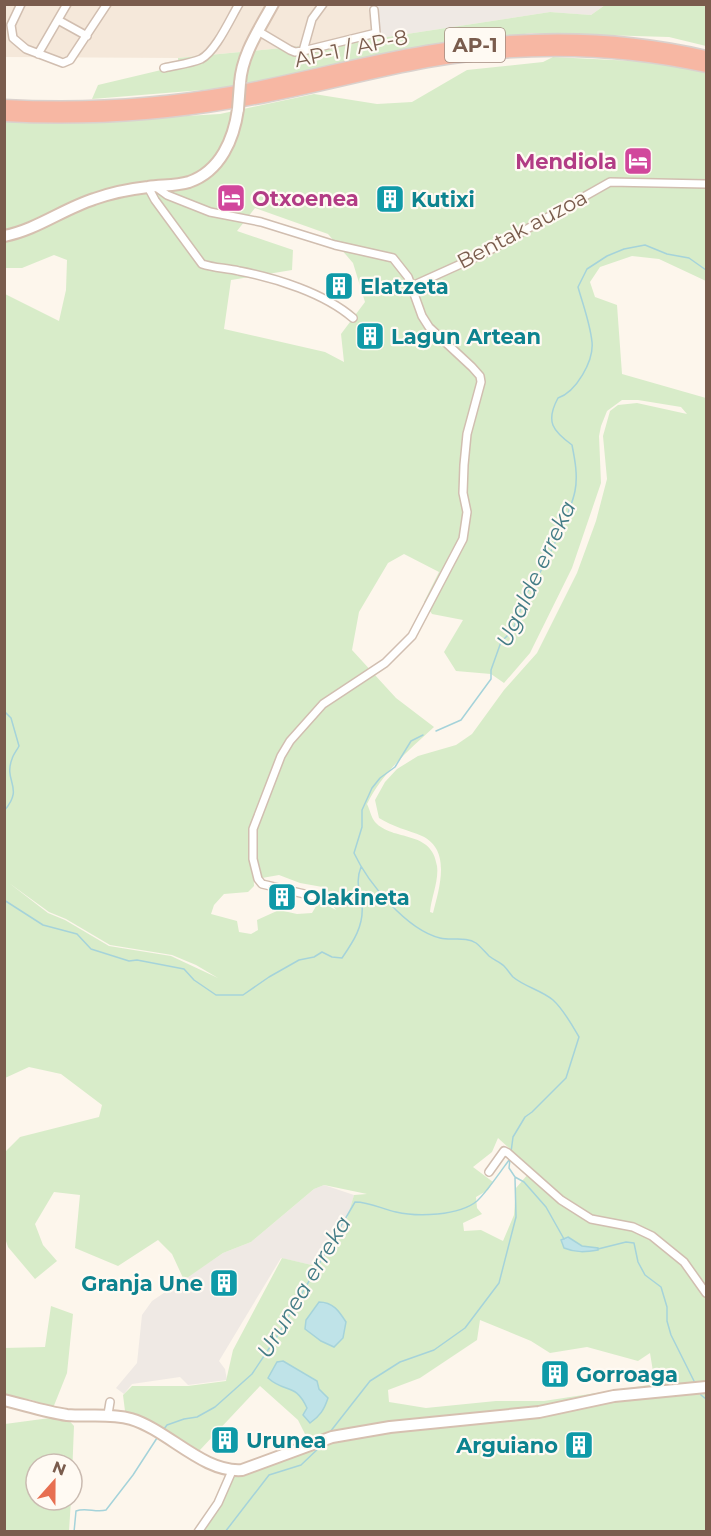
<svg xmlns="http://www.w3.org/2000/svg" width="711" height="1536" viewBox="0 0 711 1536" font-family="Montserrat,sans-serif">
<rect width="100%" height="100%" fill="#fdf6ec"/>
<path fill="#f5e8da" d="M5,4L368,5L374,39L178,58L5,57Z"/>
<path fill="#efe9e4" d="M368,5H605L591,15L550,12L374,39Z
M324,1185L354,1195L345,1225L316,1266L281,1258L219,1361L225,1369L227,1380L188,1385L180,1377L132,1384L124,1394L116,1388L137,1363L142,1315L152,1301L223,1253L251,1242L314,1189Z"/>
<path fill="#d8ecc9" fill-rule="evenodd" d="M605,5H706V46L669,37L532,33L393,52L227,88L92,99L98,85L178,66V58L374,39L550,12L591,15Z
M553,57L654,62L706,73V281L659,259L632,256L600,267L590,282L595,297L617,305L622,374L706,398V1531H198L231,1474L257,1470L309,1442L298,1420L260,1386L199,1451L125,1411L123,1395L132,1386H188L226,1381L233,1350L282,1258L316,1266L345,1225L354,1195L367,1194L324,1185L314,1189L251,1242L223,1253L184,1280L172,1254L158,1240L118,1266L75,1248L80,1195L54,1192L35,1224L43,1245L57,1261L35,1279L8,1247L5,1238V1152L20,1137L99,1117L102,1105L61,1074L29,1067L5,1078V294L59,321L66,290L67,260L54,255L22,268H5V119L101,121L220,114L314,94L377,104L412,102L467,70L543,62ZM255,208L328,234L353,263L365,302L341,334L344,362L325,352L224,329L231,280L292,270L293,250L237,231ZM622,400H638L681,407L687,414L637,403L618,405L610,411L603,436L607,479L596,521L577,573L537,653L504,690L472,734L456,745L418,756L397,769L385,782L375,800L379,818C393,827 408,830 422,836C452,850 439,889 433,913L430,912C431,898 439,881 437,866C432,829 393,842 375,822C371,817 370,810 367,804C383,772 408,751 434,727L396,698L352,650L359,612L388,563L404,554L439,572L424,602L432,614L463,620L444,652L456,671L491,674L504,683L530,653L572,568L601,483L599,436L601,426L607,411ZM253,861L262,878L279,875L300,883L328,888L327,898L336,910L319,901L312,913L297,914L279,910L257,920L258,930L251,934L239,932L237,921L211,914L214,905L224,894L248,892L254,886ZM9,883L49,912L66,919L110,945L172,955L196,965L218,978L171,956L109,946L65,920L48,913ZM498,1138L563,1198L593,1217L627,1223L655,1235L686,1261L682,1264L642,1234L628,1228L589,1220L560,1201L529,1173L516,1188L514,1215L503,1241L481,1230L464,1231L463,1223L482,1214L477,1208L476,1197L488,1190L493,1182L473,1167L492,1152ZM480,1320L531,1341L550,1353L587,1347L638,1361L650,1353L655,1384L544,1401H496L426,1408L389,1402L388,1390L420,1378L477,1340Z
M51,1306L73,1314L67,1373L53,1408L32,1400L5,1395L4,1348L45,1347Z
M65,1416L74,1426L72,1476V1464H36V1500H71L69,1531L5,1532V1424Z"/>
<path fill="#bfe3e8" stroke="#a5d3da" stroke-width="1.5" d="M568,1237L582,1246L598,1248V1250C586,1252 576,1253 564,1248L561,1240Z
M319,1302C333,1302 339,1311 346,1322L343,1338L334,1347L321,1341L305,1329L306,1320Z
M283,1361L317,1381L319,1389L328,1398C324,1410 320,1416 310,1423L303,1415L307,1408C295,1382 286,1394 268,1378L277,1362Z"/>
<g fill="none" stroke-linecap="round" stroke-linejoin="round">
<path stroke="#a5d3da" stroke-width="1.5" d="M4,711L11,718L19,746C17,750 13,755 12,759C3,782 25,787 4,811
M436,731L461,720L491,679V670L501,642L512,631L521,609L522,597C537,587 571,511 575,491C578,476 575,460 572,445C553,431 545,422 558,398C576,392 594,361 592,342C590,323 583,305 578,287L587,269L607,256L624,249L645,245L667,254L689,258L706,270
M423,735L411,741L395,767L380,778L372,788L362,810V827L354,853C368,883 407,930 440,938C451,941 466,936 476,943C481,947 485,952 489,956C494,960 500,962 504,966C508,970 510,974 513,977C525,987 541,990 553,1000C564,1010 572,1025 579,1037L566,1078L532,1112L525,1117L513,1137L511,1152
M4,900L43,925L77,934L91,949L129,961L137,960L184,969L194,980L216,995H243L269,977L299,960L314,957L322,952L332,957L342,958C353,942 364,926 362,905C360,891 355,882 361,867
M510,1159L509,1168L515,1177L524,1182L546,1207L564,1239
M598,1249L626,1242L634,1243L638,1262L645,1275L661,1287L667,1307V1321L671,1335L695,1383
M699,1391L701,1395L706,1399
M164,1429L167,1425L184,1419L197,1417L215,1407L252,1374L276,1338L355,1202C370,1202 382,1209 396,1212C417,1217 459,1216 477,1201C486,1193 501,1171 509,1160
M330,1432L370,1381L400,1362L434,1350L465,1328L499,1283L516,1217L515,1178
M74,1532L76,1511C86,1507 96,1513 106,1510L133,1475L157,1438
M225,1532L269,1475L301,1465L322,1445"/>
<g stroke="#d1beb0" stroke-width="10">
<path id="street" d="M21,4L11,25L13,38L26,49L63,63L70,60L107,4
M58,20L87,36
M258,31L290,50L295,52L303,51L376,33L374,10
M303,51L312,19L323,4
M38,54L67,4
M164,68C176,65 189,64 201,59C216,51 230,19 239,4
M148,187L155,200L202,264C214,268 226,268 239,271C276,278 324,293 353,318
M156,187L167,195L210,212L261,222L335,245L393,258L408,277L422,316L429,327L472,367L480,376L481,382L467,434L464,465L463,493L467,512L463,539L412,636L385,663L323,704L290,741L281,756L253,829V859L258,879L262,884L313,896
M412,286L483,254L610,182L706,184
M489,1172L504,1151L508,1153L561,1200L591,1219L633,1227L652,1236L684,1262L706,1293
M108,1414L110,1402
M198,1532L218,1503L232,1471"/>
</g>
<g stroke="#d6c0b0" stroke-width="14">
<path id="secondary" d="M240,83C242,54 259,30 273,4
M4,236C36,230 63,209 94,199C111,193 130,189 148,187C162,185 176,186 189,182C221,171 234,138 238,109
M4,1400C25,1405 46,1412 67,1415C89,1417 109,1413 131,1419C168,1430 203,1473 242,1470L332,1437L390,1427L539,1412L614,1396L706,1387"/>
</g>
<g stroke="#dad1cd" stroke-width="15">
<path id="highway" d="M4,106C80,110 157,106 231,93C297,81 361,63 427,52C519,36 615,36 706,57
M4,115C80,119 156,115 231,102C297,92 361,73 427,61C519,45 615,46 706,66"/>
</g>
<use href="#street" stroke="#fff" stroke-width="7"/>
<use href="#secondary" stroke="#fff" stroke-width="10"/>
<use href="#highway" stroke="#f7b7a3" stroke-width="12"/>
<g stroke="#d6c0b0" stroke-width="14" stroke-linecap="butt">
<path id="secondary-bridge" d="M238,109L240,83"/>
</g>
<use href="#secondary-bridge" stroke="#fff" stroke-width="10"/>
</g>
<defs>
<g id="hotel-square" transform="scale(1.5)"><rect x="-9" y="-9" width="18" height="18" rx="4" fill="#d1479c" stroke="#fffaf3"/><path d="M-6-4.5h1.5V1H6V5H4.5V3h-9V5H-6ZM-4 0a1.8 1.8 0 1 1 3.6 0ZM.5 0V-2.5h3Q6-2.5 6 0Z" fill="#fff"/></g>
<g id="building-square" transform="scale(1.5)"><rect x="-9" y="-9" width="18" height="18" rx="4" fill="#0f9aa8" stroke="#fffaf3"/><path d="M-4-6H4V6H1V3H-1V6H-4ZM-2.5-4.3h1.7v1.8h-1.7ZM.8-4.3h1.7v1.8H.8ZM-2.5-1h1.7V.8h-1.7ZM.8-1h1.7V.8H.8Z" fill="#fff"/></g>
</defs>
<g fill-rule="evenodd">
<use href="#hotel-square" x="638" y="161"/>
<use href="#hotel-square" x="231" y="198"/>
<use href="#building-square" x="390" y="199"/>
<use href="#building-square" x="339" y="286"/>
<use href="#building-square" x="370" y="336"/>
<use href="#building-square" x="282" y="897"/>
<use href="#building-square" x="224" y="1283"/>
<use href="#building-square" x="555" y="1374"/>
<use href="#building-square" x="225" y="1440"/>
<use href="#building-square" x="579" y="1445"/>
</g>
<g text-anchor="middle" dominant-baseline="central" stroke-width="4.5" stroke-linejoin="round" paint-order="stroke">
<rect fill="#fffaf3" stroke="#a28b7f" stroke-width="1.5" x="445" y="28" width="60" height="34" rx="4.5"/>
<g font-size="20" font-weight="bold" fill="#7a5c4d">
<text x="475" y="45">AP-1</text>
</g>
<g font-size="21" fill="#7a5c4d" stroke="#fffaf3">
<text transform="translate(351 48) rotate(-12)">AP-1 / AP-8</text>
<text transform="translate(522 229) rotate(-28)">Bentak auzoa</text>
</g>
<g font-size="21" font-weight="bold" fill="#b23c85" stroke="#fffaf3" text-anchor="end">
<text x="617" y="161">Mendiola</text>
<text x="252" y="198" text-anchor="start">Otxoenea</text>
</g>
<g font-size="21" font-weight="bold" fill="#0d838f" stroke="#fffaf3" text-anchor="start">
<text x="411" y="199">Kutixi</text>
<text x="360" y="286">Elatzeta</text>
<text x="391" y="336">Lagun Artean</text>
<text x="303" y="897">Olakineta</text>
<text x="203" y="1283" text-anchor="end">Granja Une</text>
<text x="576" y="1374">Gorroaga</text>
<text x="246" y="1440">Urunea</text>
<text x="558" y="1445" text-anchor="end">Arguiano</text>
</g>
<g font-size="22" font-style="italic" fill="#437c86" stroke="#fffaf3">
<text transform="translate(536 574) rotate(-65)">Ugalde erreka</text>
<text transform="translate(304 1287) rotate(-59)">Urunea erreka</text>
</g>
</g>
<rect width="711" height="1536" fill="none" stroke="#7a5c4d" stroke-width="12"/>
<g transform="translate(54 1482) rotate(21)"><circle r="28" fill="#fffaf3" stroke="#cabbb1" stroke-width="1.5"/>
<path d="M0-4.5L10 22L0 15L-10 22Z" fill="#e76f51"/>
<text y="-9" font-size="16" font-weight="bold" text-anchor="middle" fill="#7a5c4d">N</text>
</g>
</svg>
